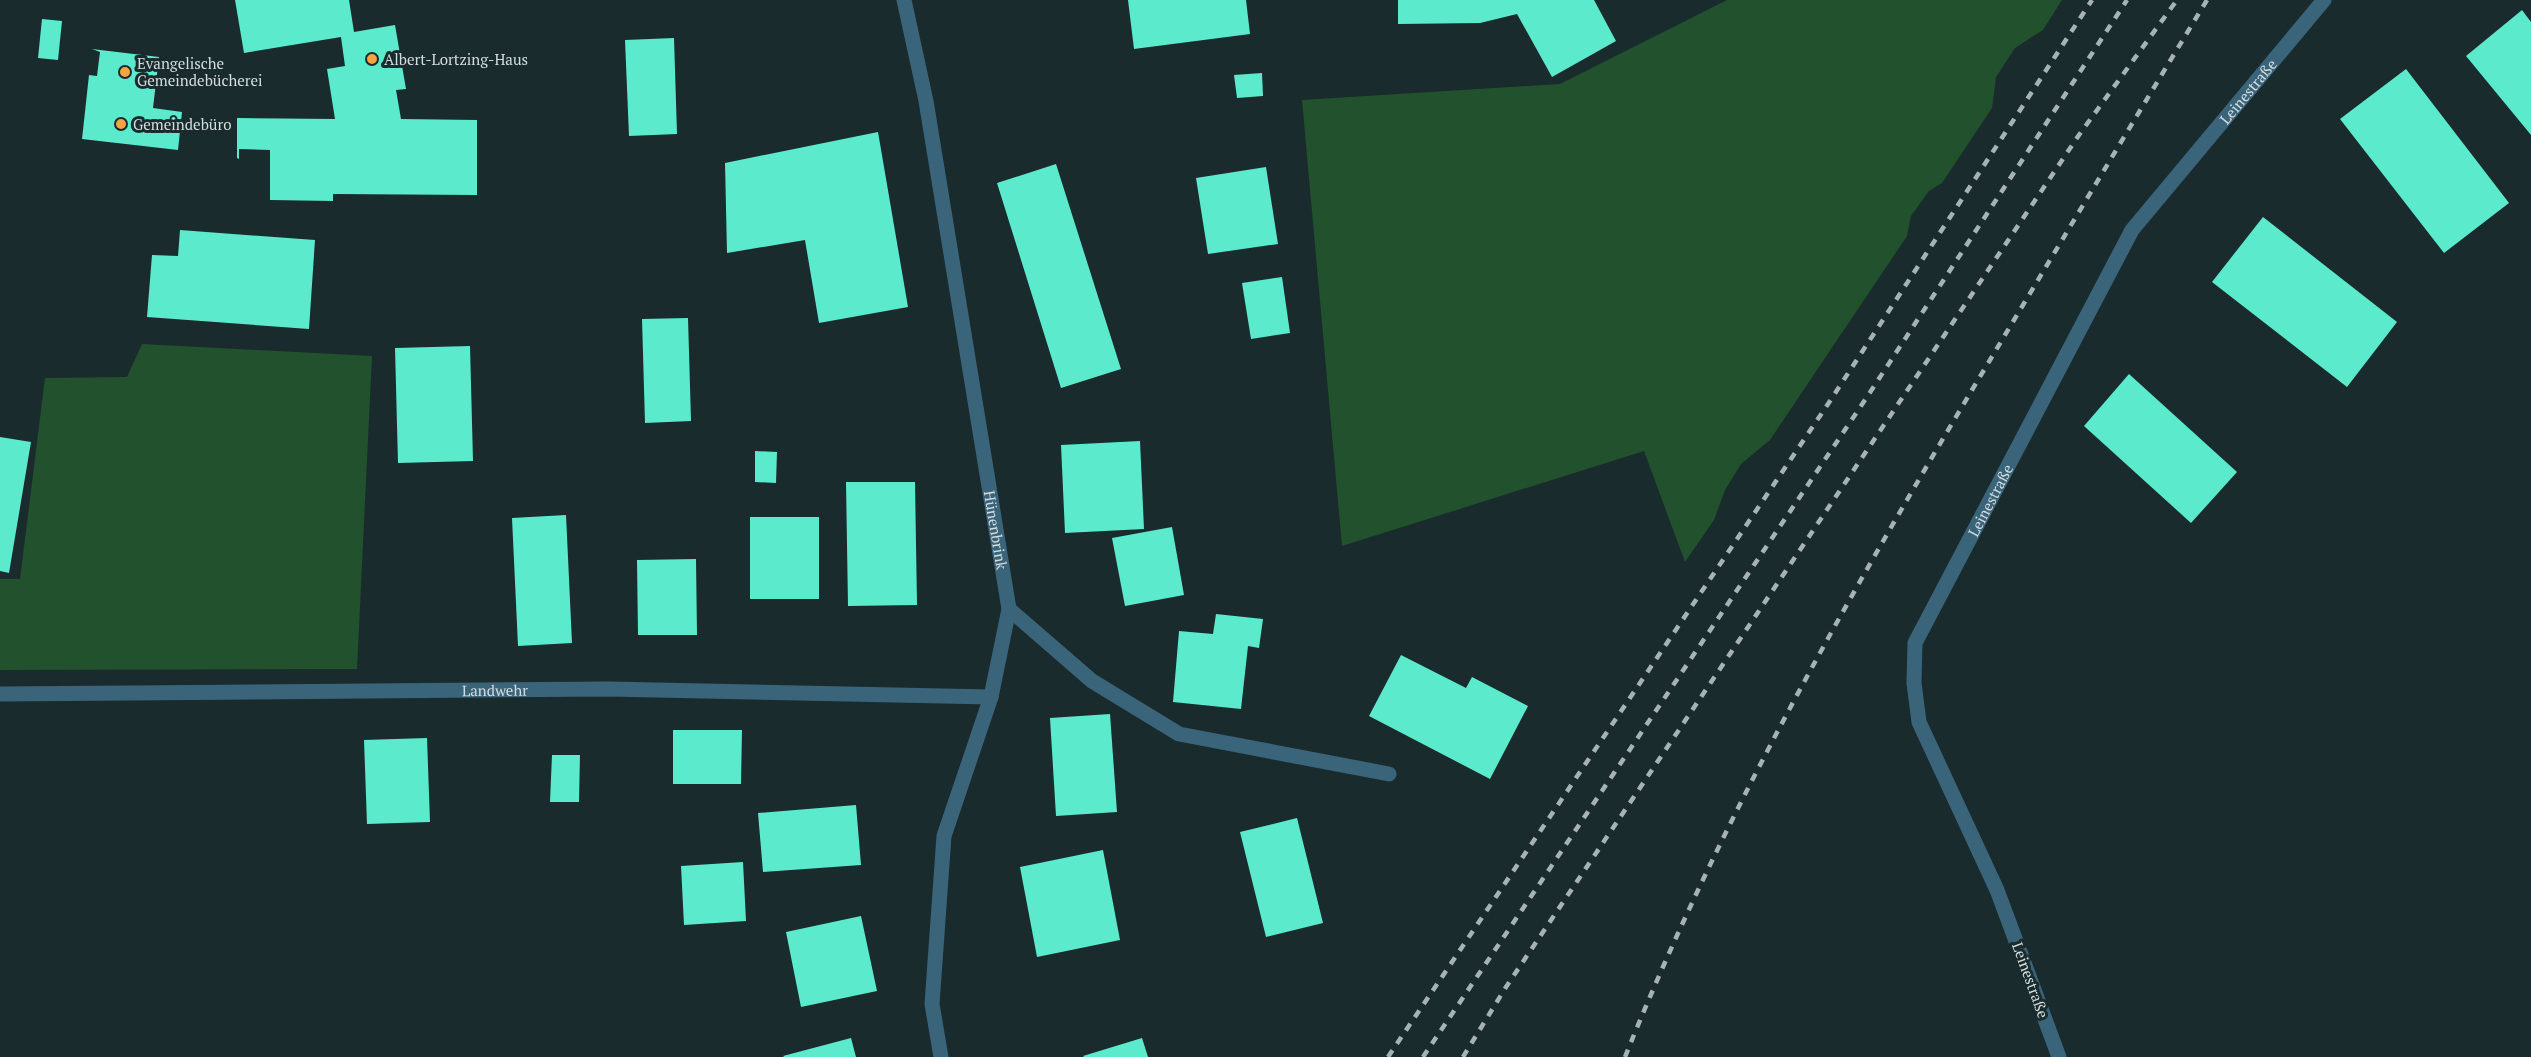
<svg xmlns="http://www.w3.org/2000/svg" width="2531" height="1057" viewBox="0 0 2531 1057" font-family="'PT Serif',serif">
<rect width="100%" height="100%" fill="#1a2b2d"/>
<path fill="#22512d" d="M1727,0H2062L2043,30L2015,48L1996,77L1992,108L1942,183L1929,191L1911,216L1907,236L1770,440L1741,464L1725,490L1714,520L1685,562L1644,451L1342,546L1302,100L1560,84Z
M142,344L372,356L357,669L0,670V579H20L45,378L127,377Z"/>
<path fill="#5ceacd" d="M235,0H349L354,32L395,25L406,89L396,90L401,119L477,120V195L333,194V201L270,200V150L239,149V159L237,158V118L335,119L327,69L345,66L341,37L244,53Z
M1128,0H1246L1250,34L1134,49Z
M1398,0H1594L1616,41L1552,77L1517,14L1480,23L1398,24Z
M2522,10L2531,22V135L2466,56Z
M42,19L62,21L58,60L38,58Z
M674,38L677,134L629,136L625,40Z
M92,49L159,57L153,108L182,112L178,150L82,139L89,75L97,76L100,52Z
M2406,69L2509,203L2444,253L2340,119Z
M1262,73L1263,96L1237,98L1234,75Z
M878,132L908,307L819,323L805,240L727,253L725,163Z
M1056,164L1121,369L1061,388L997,183Z
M1266,167L1278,244L1208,254L1196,178Z
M2263,217L2397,322L2347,387L2212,282Z
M180,230L315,240L309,329L147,317L152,255L178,256Z
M1282,277L1290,333L1251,339L1242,283Z
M688,318L691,421L645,423L642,319Z
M470,346L473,461L398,463L395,348Z
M2129,374L2237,472L2191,523L2084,426Z
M0,437L31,442L9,573L0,571Z
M1140,441L1144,529L1065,533L1061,445Z
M755,451L777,452L776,483L755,482Z
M846,482H915L917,605L848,606Z
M566,515L572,643L518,646L512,518Z
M750,517H819V599H750Z
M1172,527L1184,595L1125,606L1112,538Z
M696,559L697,635H638L637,560Z
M1216,614L1263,619L1259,648L1248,646L1241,709L1173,702L1179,631L1213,634Z
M1401,655L1466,688L1472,677L1528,706L1490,779L1369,716Z
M1110,714L1117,812L1056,816L1050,718Z
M673,730H742L741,784H673Z
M427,738L430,822L367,824L364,740Z
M552,755H580L579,802H550Z
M856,805L861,865L763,872L758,813Z
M1297,818L1323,923L1266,937L1240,832Z
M1103,850L1120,940L1037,957L1020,867Z
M743,862L746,921L684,925L681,866Z
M861,916L877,991L801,1007L786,932Z
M851,1038L856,1057H784L783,1056Z
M1142,1038L1148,1057H1084L1083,1056Z"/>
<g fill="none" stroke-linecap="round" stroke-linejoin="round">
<g stroke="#3a647a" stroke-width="15">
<path id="s1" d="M904,0L926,101L1009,609L991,697L944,836L932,1004L941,1057"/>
<path d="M1009,609L1092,681L1179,734L1389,774"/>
<path id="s2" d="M0,694L608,689L991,697"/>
<path id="s3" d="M2059,1057L1997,890L1919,722L1914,683L1915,643L2132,230L2324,0"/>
</g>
<path stroke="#a7b2b4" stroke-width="4.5" stroke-dasharray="8 8" stroke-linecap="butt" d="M1388,1057L1828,404L2092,0
M1423,1057L1867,397L2127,0
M1463,1057L1506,987L2079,135L2177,0
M1625,1057C1719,823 1843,606 1972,390C2050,260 2128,130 2207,0"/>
</g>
<g fill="#f5a345" stroke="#1a2b2d" stroke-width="2">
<circle cx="372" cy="59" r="6"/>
<circle cx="125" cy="72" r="6"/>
<circle cx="121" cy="124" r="6"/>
</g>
<g text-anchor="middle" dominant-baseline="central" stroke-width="6" stroke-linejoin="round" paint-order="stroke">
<g font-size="15" fill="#d3ddde" stroke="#1a2b2d" text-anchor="start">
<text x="384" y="59">Albert-Lortzing-Haus</text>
<text x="137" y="63">Evangelische<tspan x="137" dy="17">Gemeindebücherei</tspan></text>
<text x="133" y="124">Gemeindebüro</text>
</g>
<g font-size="15" fill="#d3ddde" stroke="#1a2b2d">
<text stroke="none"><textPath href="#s3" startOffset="1090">Leinestraße</textPath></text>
<text stroke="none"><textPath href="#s3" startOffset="604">Leinestraße</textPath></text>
<text stroke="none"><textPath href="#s1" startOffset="538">Hünenbrink</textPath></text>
<text stroke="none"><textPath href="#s2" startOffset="495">Landwehr</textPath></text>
<text transform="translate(2031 980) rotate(70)">Leinestraße</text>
</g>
</g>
</svg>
